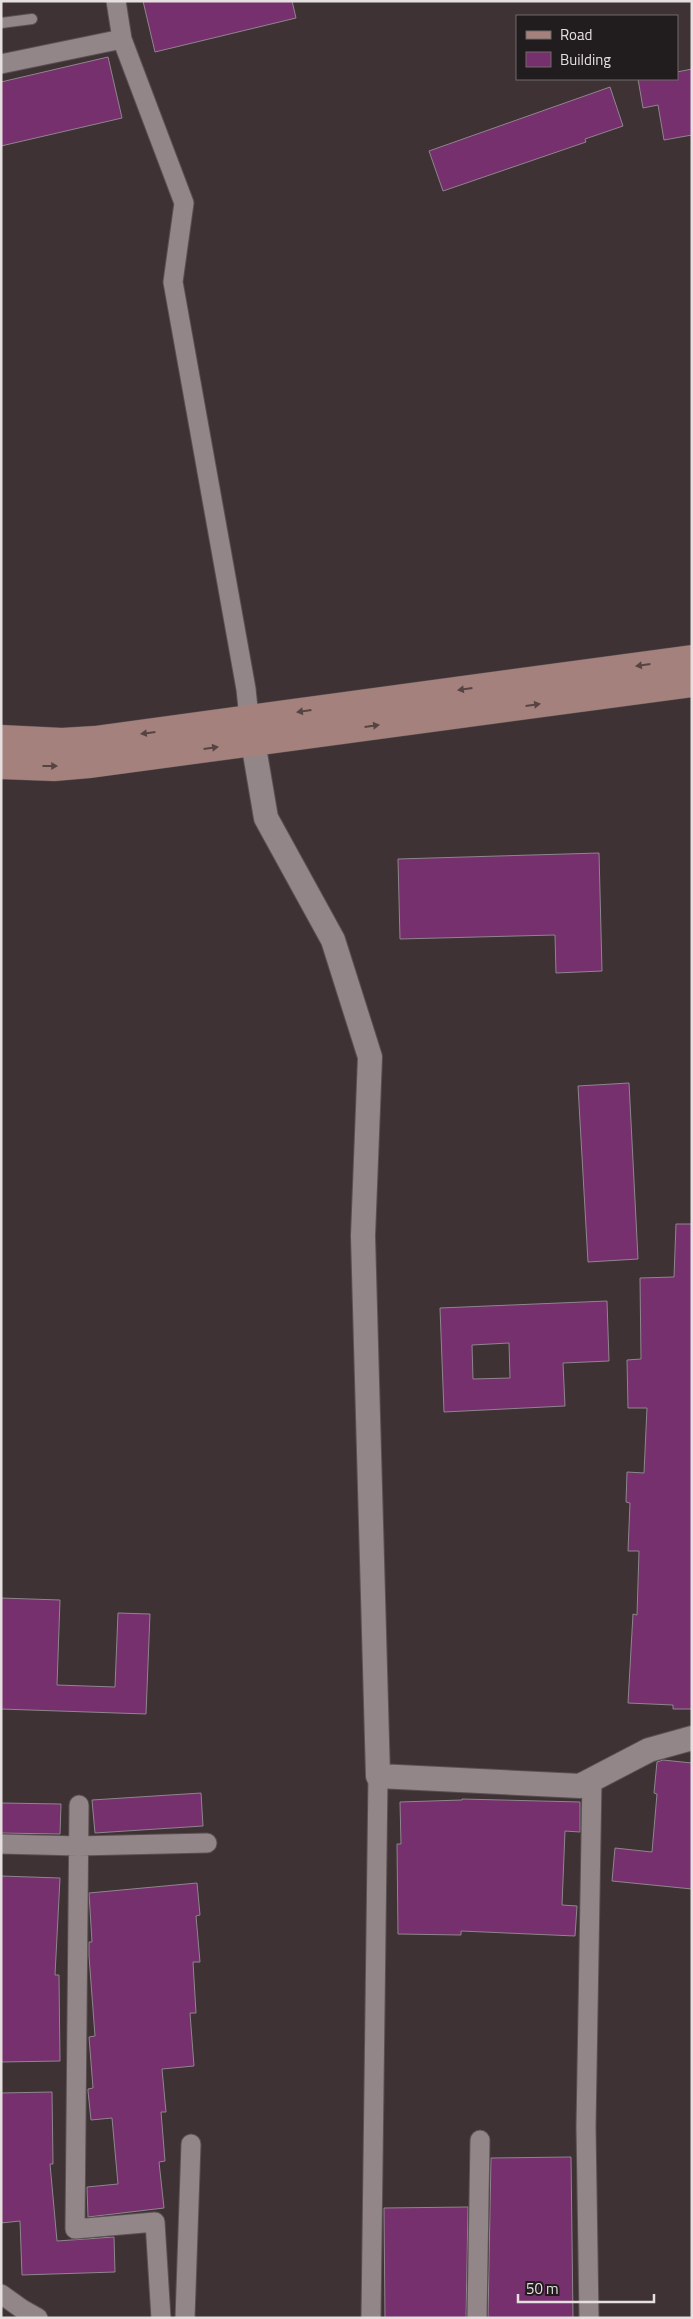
<svg xmlns="http://www.w3.org/2000/svg" width="693" height="2319" viewBox="0 0 693 2319" font-family="'Titillium Web',sans-serif">
<rect width="100%" height="100%" fill="#3e3235"/>
<path fill="#76306d" stroke="#8f858d" fill-rule="evenodd" d="M143,1H292L296,18L155,52Z
M108,57L122,118L1,146V82Z
M692,69V135L664,140L658,105L643,108L638,79H677V72Z
M610,87L623,126L585,139L586,142L443,191L429,151Z
M599,853L602,971L556,973L555,935L400,939L398,859Z
M629,1083L638,1259L588,1262L578,1086Z
M676,1224H692V1709H673V1705L628,1703L633,1614L637,1615L639,1551H628L630,1503L626,1502L627,1472L644,1473L647,1408H628L627,1360L641,1359L640,1278L674,1277Z
M607,1301L609,1361L563,1363L565,1406L444,1412L440,1308ZM509,1343L510,1378L473,1379L472,1345Z
M1,1598L60,1600L57,1685L115,1687L118,1613L150,1614L146,1714L1,1709Z
M663,1760L692,1763V1889L612,1881L615,1848L652,1852L657,1794L654,1793L657,1762Z
M201,1793L203,1826L95,1833L92,1800Z
M462,1799L580,1802V1832L565,1831L562,1905L577,1906L575,1936L461,1931V1935L398,1934L397,1844H401L400,1802L462,1800Z
M1,1803L61,1804L60,1834L1,1833Z
M1,1876L60,1878L55,1975H59L60,2061L1,2062Z
M197,1883L200,1915L196,1916L200,1962H193L196,2013H190L194,2066L162,2069L166,2112H161L165,2161L159,2162L164,2208L88,2217L87,2187L118,2184L112,2118L91,2120L88,2091V2089L93,2088L89,2037L95,2036L89,1956V1942H92L89,1893Z
M52,2092L53,2164H50L57,2241L114,2237L115,2272L22,2275L20,2221L1,2223V2093Z
M571,2157L573,2318H488L491,2158Z
M468,2207L466,2318H385L384,2208Z"/>
<g fill="none" stroke-linecap="round" stroke-linejoin="round">
<g stroke="#5a5153" stroke-width="12">
<path id="service" d="M1,23L32,19"/>
</g>
<g stroke="#5a5153" stroke-width="21">
<path id="minor" d="M116,1L122,39L184,203L173,282L246,689L249,718
M1,64L122,39
M79,1805L75,2229L155,2222L161,2318
M1,1844L78,1846L207,1843
M1,2294L22,2309L38,2318
M185,2318L191,2144
M371,2318L378,1776
M477,2318L480,2140
M589,2318L586,2127L592,1779"/>
</g>
<g stroke="#5a5153" stroke-width="26">
<path id="tertiary" d="M250,724L266,818L333,940L370,1057L363,1236L378,1776L580,1786L649,1750L692,1738"/>
</g>
<g stroke="#5a5153" stroke-width="29">
<path id="secondary" d="M1,739L62,742L95,740L692,659
M1,765L54,767L89,764L692,683"/>
</g>
<use href="#service" stroke="#938688" stroke-width="10"/>
<use href="#minor" stroke="#938688" stroke-width="19"/>
<use href="#tertiary" stroke="#938688" stroke-width="24"/>
<use href="#secondary" stroke="#a5817d" stroke-width="28"/>
</g>
<defs><path id="oneway-solid" d="M-6-.8H1V-3.2L6.5 0L1 3.2V.8H-6Z" transform="scale(1.25)"/></defs>
<g fill="#564443">
<use href="#oneway-solid" transform="translate(643 665) rotate(172)"/>
<use href="#oneway-solid" transform="translate(465 689) rotate(172)"/>
<use href="#oneway-solid" transform="translate(533 705) rotate(-8)"/>
<use href="#oneway-solid" transform="translate(304 711) rotate(172)"/>
<use href="#oneway-solid" transform="translate(372 726) rotate(-8)"/>
<use href="#oneway-solid" transform="translate(148 733) rotate(173)"/>
<use href="#oneway-solid" transform="translate(211 748) rotate(-8)"/>
<use href="#oneway-solid" transform="translate(50 766)"/>
</g>
<rect width="693" height="2319" fill="none" stroke="#e6dfe0" stroke-width="5"/>
<rect x="516" y="15" width="162" height="65" fill="#211c1d" stroke="#706a6b"/>
<rect x="526" y="31" width="25" height="8" fill="#a5817d" stroke="#706a6b"/>
<text x="560" y="40" font-size="15" fill="#e6dfe0">Road</text>
<rect x="526" y="52" width="25" height="15" fill="#76306d" stroke="#706a6b"/>
<text x="560" y="65" font-size="15" fill="#e6dfe0">Building</text>
<path d="M518 2294v8h136v-8" fill="none" stroke="#e6dfe0" stroke-width="2.5"/>
<text x="526" y="2294" font-size="15" fill="#e6dfe0" stroke="#211c1d" stroke-width="4" paint-order="stroke">50 m</text>
</svg>
